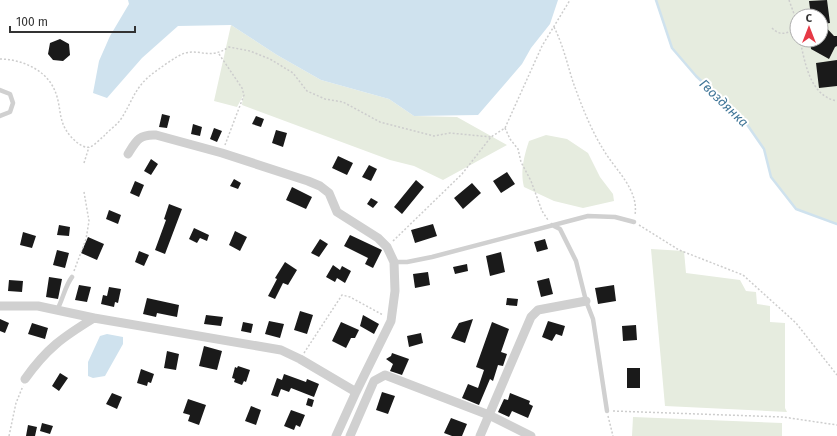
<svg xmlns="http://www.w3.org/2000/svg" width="837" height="436" viewBox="0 0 837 436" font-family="'Fira Sans',sans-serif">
<rect width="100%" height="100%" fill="#fff"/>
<path fill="#e6ecdf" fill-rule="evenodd" d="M656,0H837V224L796,209L771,177L764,149L746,123L696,76L672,48ZM797,16H821V40H797Z
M231,25L277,55L321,80L389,99L414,116L457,117L507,145L443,180L414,166L390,160L242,105L243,96L237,107L214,101Z
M546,135L567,139L588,153L600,177L613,194L614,201L583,208L554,201L524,187C520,172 524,156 529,141Z
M651,249L684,251L686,273L740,280L746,291L756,292L757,304L770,306V322L785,323V408L787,412L665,406Z
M633,417L782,423V436H632Z"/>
<path fill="#cfe2ee" d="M128,0H558L550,24L531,48L522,64L478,115L414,116L389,99L321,80L277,55L231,25L178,26L142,58L107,98L93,93L99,61L110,36L129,4Z
M107,334L123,337V344L105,376L93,378L88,376V362L100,336Z"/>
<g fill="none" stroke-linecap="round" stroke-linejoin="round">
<path stroke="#cfe2ee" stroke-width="2.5" d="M656,0L672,48L696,76L746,123L764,149L771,177L796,209L837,224"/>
</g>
<path fill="#1a1a1a" d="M827,0L830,23L823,24L834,36H837V46L835,47L829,59L811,49L810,40H821V16H811L809,1Z
M60,39L69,44L70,55L63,61L53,60L48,54L50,43Z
M837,60V86L819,88L816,63Z
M162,114L170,116L167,128L159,127Z
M256,116L264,119L261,127L252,124Z
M193,124L202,127L200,136L191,134Z
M214,128L222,131L217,142L210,139Z
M276,130L287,133L283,147L272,143Z
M338,156L353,163L347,175L332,168Z
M151,159L158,164L151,175L144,171Z
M369,165L377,169L371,181L362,177Z
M507,172L515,184L501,193L493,181Z
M234,179L241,183L238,189L230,186Z
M416,180L424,187L402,214L394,207Z
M135,181L144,185L139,197L130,193Z
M472,183L481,193L463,209L454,198Z
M292,187L312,197L306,209L286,200Z
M371,198L378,202L373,208L367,204Z
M169,204L182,209L165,254L155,250L166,220L164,219Z
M109,210L121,215L118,224L106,219Z
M433,224L437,236L415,243L411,230Z
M59,225L70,227L69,236L57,235Z
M194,228L209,235L207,241L200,238L197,243L189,239Z
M235,231L247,237L240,251L229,245Z
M23,232L36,236L32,248L20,245Z
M350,235L382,250L373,268L365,264L368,258L344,246Z
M88,237L104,244L97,260L81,253Z
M320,239L328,244L319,257L311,253Z
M545,239L548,249L537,252L534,242Z
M57,250L69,253L65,268L53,265Z
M139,251L149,255L144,266L135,262Z
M501,252L505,272L490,276L486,256Z
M285,262L297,270L288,285L283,283L275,299L268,296L277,279L275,278Z
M467,264L468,271L455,274L453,267Z
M333,265L340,270L342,266L351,271L345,283L337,278L335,282L326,277Z
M428,272L430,285L415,288L413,274Z
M49,277L62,279L58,299L46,297Z
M549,278L553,294L541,297L537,281Z
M9,280L23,281L22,292L8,291Z
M79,285L91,287L87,302L75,300Z
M614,285L616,301L598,304L595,288Z
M109,287L121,289L118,303L115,302L114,307L101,304L103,295L107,296Z
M147,298L179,305L177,317L157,313L156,317L143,314Z
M507,298L518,299L517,306L506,305Z
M300,311L313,315L307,334L294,330Z
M206,315L223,317L221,326L204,324Z
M363,315L379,324L374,334L360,326Z
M0,319L9,323L5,333L0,331Z
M473,319L465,343L451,338L459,323Z
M269,321L284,324L280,338L265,334Z
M548,321L565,326L562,336L556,334L552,341L542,337Z
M243,322L253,324L251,333L241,331Z
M341,322L359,330L355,338H351L346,348L332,341Z
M492,322L509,329L501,352L507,354L503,366L498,365L493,381L490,379L479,405L462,398L468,384L478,388L484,370L476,367Z
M32,323L48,328L45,339L28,334Z
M636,325L637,340L623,341L622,326Z
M421,333L423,343L409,347L407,336Z
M204,346L222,351L217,370L199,366Z
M167,351L179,354L176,370L164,368Z
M392,353L409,359L402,375L390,371L393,364L386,359L391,356Z
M238,366L250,370L246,382L244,381L242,385L234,382L235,379L232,378L235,367L237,368Z
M627,368H640V388H627Z
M141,369L154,374L151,383L148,382L147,386L137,383Z
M60,373L68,378L59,391L52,386Z
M284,374L306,382L307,379L319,384L314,397L291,388L289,392L281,389L278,397L271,395L277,378L282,380Z
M382,392L395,396L388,414L376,410Z
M112,393L122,397L117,409L106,404Z
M510,393L530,401L529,404L533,406L528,418L512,411L509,417L498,412L504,399L508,400Z
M308,398L314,400L312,407L306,405Z
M188,399L206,405L199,425L188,421L190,415L183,413Z
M251,406L261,410L256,425L245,421Z
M291,410L305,415L300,427L296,425L294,430L284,426Z
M451,418L467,424L462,436H452L444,433Z
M42,423L53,426L50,434L40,431Z
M28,425L37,427L35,436H26Z"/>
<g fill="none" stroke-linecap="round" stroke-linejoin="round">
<path stroke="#cdcdcd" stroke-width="1.5" stroke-dasharray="2 2" stroke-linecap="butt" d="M789,0L797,22
M554,27C563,45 567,63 573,82C581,104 590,128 603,149C615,170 639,189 635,215
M772,28C781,37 787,33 797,28
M800,40C805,63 810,96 837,101
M219,54L242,88L244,95L225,145
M0,59C19,59 42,68 52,85C65,107 53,124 79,144C82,146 86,148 90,147C95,145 100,139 104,136C109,130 117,125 121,119C132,102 135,87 152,74C159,69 176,56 185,53C202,49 209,60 229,47L250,51L270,59L293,73L307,91L325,99L343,102L380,122L434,136L450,133L491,137
M505,128L510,139L518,149L521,162L531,181L542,211L548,220
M84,163L89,147
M639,225L679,250L743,275L796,323L837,375
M393,241L462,174L491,137L505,128L542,46L570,0
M74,271L86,239L89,221L84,192
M304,353L342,295L350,297L383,315
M613,411L783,417L837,425
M608,416L613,436
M9,436L16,403L23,386"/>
<path stroke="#d0d0d0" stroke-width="4.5" d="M0,90L10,94L13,103L10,112L0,116
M552,225L560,229L576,261L586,301L593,319L607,411
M394,262H407L432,257L588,216L615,217L634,222
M57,310C63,299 65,286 72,277"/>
<path stroke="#d0d0d0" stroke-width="9" d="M128,154C136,141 139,134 156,135L222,153L308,181L320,186L329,193L337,212L378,238L387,247L394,262L395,291L391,321L356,392
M0,306H38L94,318L281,350L300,359L356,392L336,436
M25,379C47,348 63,337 94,318
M350,436L374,381L385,375L489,415L531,436
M480,436L531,317L538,310L586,301"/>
</g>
<g text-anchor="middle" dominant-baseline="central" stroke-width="4" stroke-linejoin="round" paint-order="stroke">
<g font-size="13" font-style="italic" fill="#3f7597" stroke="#fff">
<text transform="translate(724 103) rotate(44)">Гвоздянка</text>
</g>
</g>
<g transform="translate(809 28)"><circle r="19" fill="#ffffff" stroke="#adadad"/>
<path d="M0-3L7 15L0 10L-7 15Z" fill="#e63946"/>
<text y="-6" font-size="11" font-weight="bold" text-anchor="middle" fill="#333333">С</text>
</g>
<path d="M10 26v6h125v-6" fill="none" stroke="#333333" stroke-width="2"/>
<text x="16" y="26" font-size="12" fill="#333333" stroke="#ffffff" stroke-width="3" paint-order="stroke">100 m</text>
</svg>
